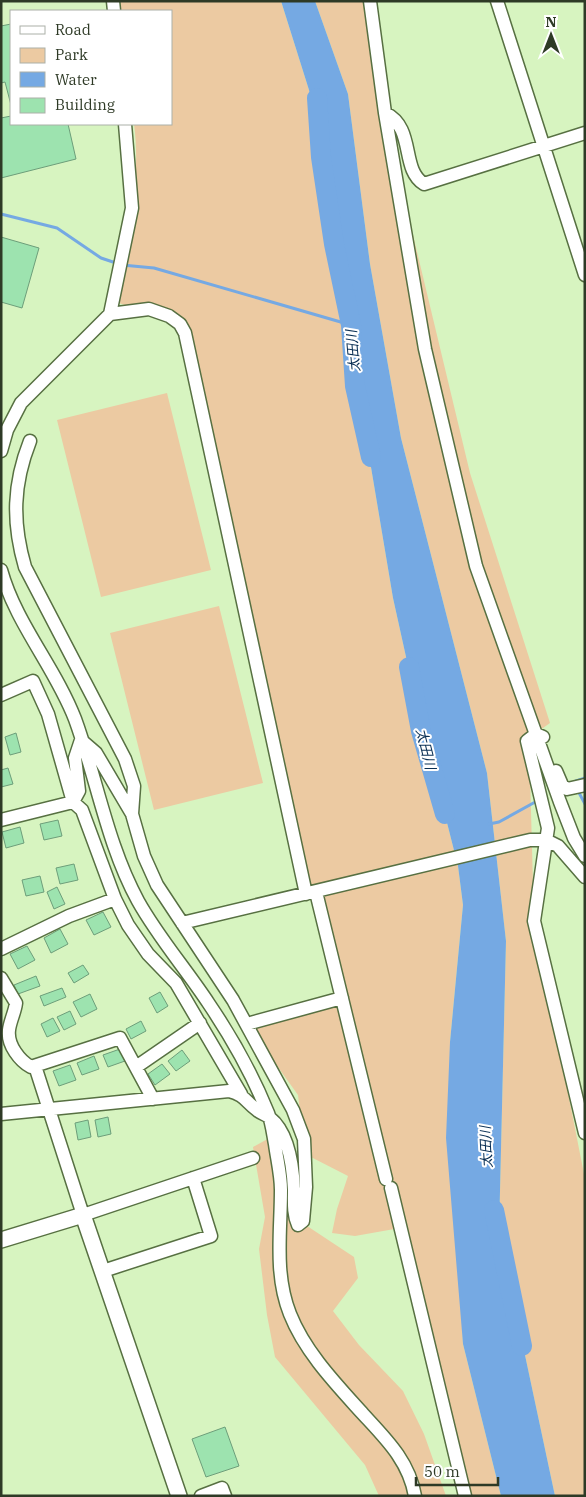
<svg xmlns="http://www.w3.org/2000/svg" width="586" height="1497" viewBox="0 0 586 1497" font-family="'IBM Plex Serif','Noto Sans JP',serif">
<rect width="100%" height="100%" fill="#d7f4c0"/>
<path fill="#eccaa2" d="M118,1H281L320,125L353,360L393,598L414,693L458,866L463,905L450,1042L463,1344L501,1496H469L400,1228L355,1236L332,1233L337,1209L348,1176L305,1154L298,1095L247,1024L339,999L277,757L180,324L113,301C126,244 142,183 134,124H171V11H119Z
M315,1H368L390,139L470,473L550,723L529,738L534,921L585,1179V1496H555L499,1233L506,941L487,773L401,438L370,264L348,94Z
M167,393L211,570L101,597L57,420Z
M219,606L263,783L154,810L110,633Z
M273,1136L280,1172L295,1218L354,1257L358,1278L333,1311L359,1345L403,1391L424,1434L446,1496H379L365,1465L275,1357L267,1315L259,1249L265,1217L253,1147Z"/>
<path fill="#75a9e3" d="M281,1H315L348,94L370,264L401,438L487,773L506,941L499,1233L555,1496H501L463,1344L446,1138L450,1042L463,905L458,866L414,693L393,598L353,360L320,125Z"/>
<g fill="none" stroke-linecap="round" stroke-linejoin="round">
<path stroke="#75a9e3" stroke-width="3" d="M1,214L57,228L101,258L116,263
M122,265L154,268L351,325
M576,781L585,778
M577,789L585,804
M489,824L499,822L537,801"/>
<path stroke="#75a9e3" stroke-width="20" d="M317,98L321,157L334,244L351,325L355,386L371,457
M409,667L421,731L445,814
M494,1210L522,1346"/>
</g>
<path fill="#9de3af" stroke="#6d9e7a" d="M11,24V105L5,82L1,83V26Z
M11,116V124H68L76,159L1,178V118Z
M1,237L39,248L22,308L1,302Z
M16,733L21,752L10,755L5,737Z
M8,768L13,784L1,787V770Z
M58,820L62,836L44,840L40,824Z
M20,827L24,843L6,848L2,832Z
M74,864L78,880L60,884L56,868Z
M40,876L44,892L26,896L22,880Z
M57,887L65,904L54,909L47,892Z
M103,912L111,927L94,935L86,920Z
M60,929L68,944L51,953L44,938Z
M27,946L35,960L18,969L10,954Z
M83,965L89,974L74,983L68,973Z
M36,976L40,986L18,994L14,985Z
M62,988L66,997L44,1006L40,996Z
M160,992L168,1006L157,1013L149,998Z
M90,994L97,1009L81,1017L73,1002Z
M70,1011L76,1024L64,1030L57,1017Z
M53,1018L60,1031L47,1037L41,1024Z
M141,1021L146,1031L131,1039L126,1029Z
M120,1049L125,1061L108,1067L103,1055Z
M182,1050L190,1061L176,1071L168,1061Z
M94,1056L99,1069L82,1075L77,1063Z
M162,1064L170,1074L155,1085L148,1074Z
M70,1065L76,1080L59,1086L53,1071Z
M108,1117L111,1134L98,1137L95,1120Z
M88,1120L91,1137L78,1140L75,1123Z
M225,1427L239,1466L206,1477L192,1439Z"/>
<g fill="none" stroke-linecap="round" stroke-linejoin="round">
<g stroke="#577042" stroke-width="15">
<path id="minor" d="M113,1L114,11
M370,1L385,113L425,349L476,566L560,802L574,838L585,856
M497,1L585,275
M385,113C416,128 400,169 424,184L585,133
M110,314L132,208L125,124
M30,441C13,484 12,522 25,567L125,759L134,786L132,814
M1,451L7,430L21,403L110,314L149,309L169,316L180,324L185,333L306,894
M1,570C16,624 55,667 75,719C97,779 107,844 138,901C158,937 186,969 209,1004C232,1038 253,1076 268,1113C272,1123 273,1134 275,1144C277,1159 281,1175 281,1190C281,1232 274,1274 290,1314C305,1352 336,1384 363,1414C386,1439 409,1461 415,1496
M1,695L33,681L48,714L73,802L82,810L115,899L128,925L148,954L176,983L241,1094
M543,737L536,734L527,741L548,828L534,921L585,1133
M556,771L562,785L567,789L585,785
M1,820L73,802L79,791L75,758L81,740L96,753L132,814L144,856L157,885L233,1000L293,1110L304,1139L306,1187L303,1221L298,1225C293,1214 294,1202 294,1190C293,1168 289,1133 270,1118C266,1114 261,1114 257,1110C245,1101 245,1095 229,1091L1,1114
M316,892L386,1179
M182,923L530,840H546L558,846L585,877
M1,949L69,916L115,899
M1,978L16,1003C15,1012 10,1021 9,1030C7,1045 20,1061 31,1067L120,1038L153,1099
M247,1024L342,998
M35,1066L83,1215L253,1158
M136,1067L200,1023
M391,1188L465,1496
M103,1271L211,1236L193,1178
M201,1496L222,1488L225,1496"/>
</g>
<g stroke="#577042" stroke-width="18">
<path id="tertiary" d="M1,1240L83,1215L179,1496"/>
</g>
<use href="#minor" stroke="#fff" stroke-width="12"/>
<use href="#tertiary" stroke="#fff" stroke-width="15"/>
</g>
<g text-anchor="middle" dominant-baseline="central" stroke-width="4" stroke-linejoin="round" paint-order="stroke">
<g font-size="14" font-style="italic" fill="#082e53" stroke="#fff">
<text transform="translate(353 351) rotate(-95)">太田川</text>
<text transform="translate(426 749) rotate(76)">太田川</text>
<text transform="translate(486 1147) rotate(-93)">太田川</text>
</g>
</g>
<rect width="586" height="1497" fill="none" stroke="#2e3a26" stroke-width="5"/>
<rect x="10" y="10" width="162" height="115" fill="#ffffff" stroke="#abb0a8"/>
<rect x="20" y="26" width="25" height="8" fill="#ffffff" stroke="#abb0a8"/>
<text x="55" y="35" font-size="15" fill="#2e3a26">Road</text>
<rect x="20" y="48" width="25" height="15" fill="#eccaa2" stroke="#abb0a8"/>
<text x="55" y="60" font-size="15" fill="#2e3a26">Park</text>
<rect x="20" y="72" width="25" height="15" fill="#75a9e3" stroke="#abb0a8"/>
<text x="55" y="85" font-size="15" fill="#2e3a26">Water</text>
<rect x="20" y="98" width="25" height="15" fill="#9de3af" stroke="#abb0a8"/>
<text x="55" y="110" font-size="15" fill="#2e3a26">Building</text>
<g transform="translate(551 35)" stroke="#ffffff" stroke-width="4" paint-order="stroke">
<path d="M0-4L9 19L0 12L-9 19Z" fill="#2e3a26"/>
<text y="-8" font-size="14" font-weight="bold" text-anchor="middle" fill="#2e3a26">N</text>
</g>
<path d="M416 1477v8h82v-8" fill="none" stroke="#2e3a26" stroke-width="2.5"/>
<text x="424" y="1477" font-size="15" fill="#2e3a26" stroke="#ffffff" stroke-width="4" paint-order="stroke">50 m</text>
</svg>
